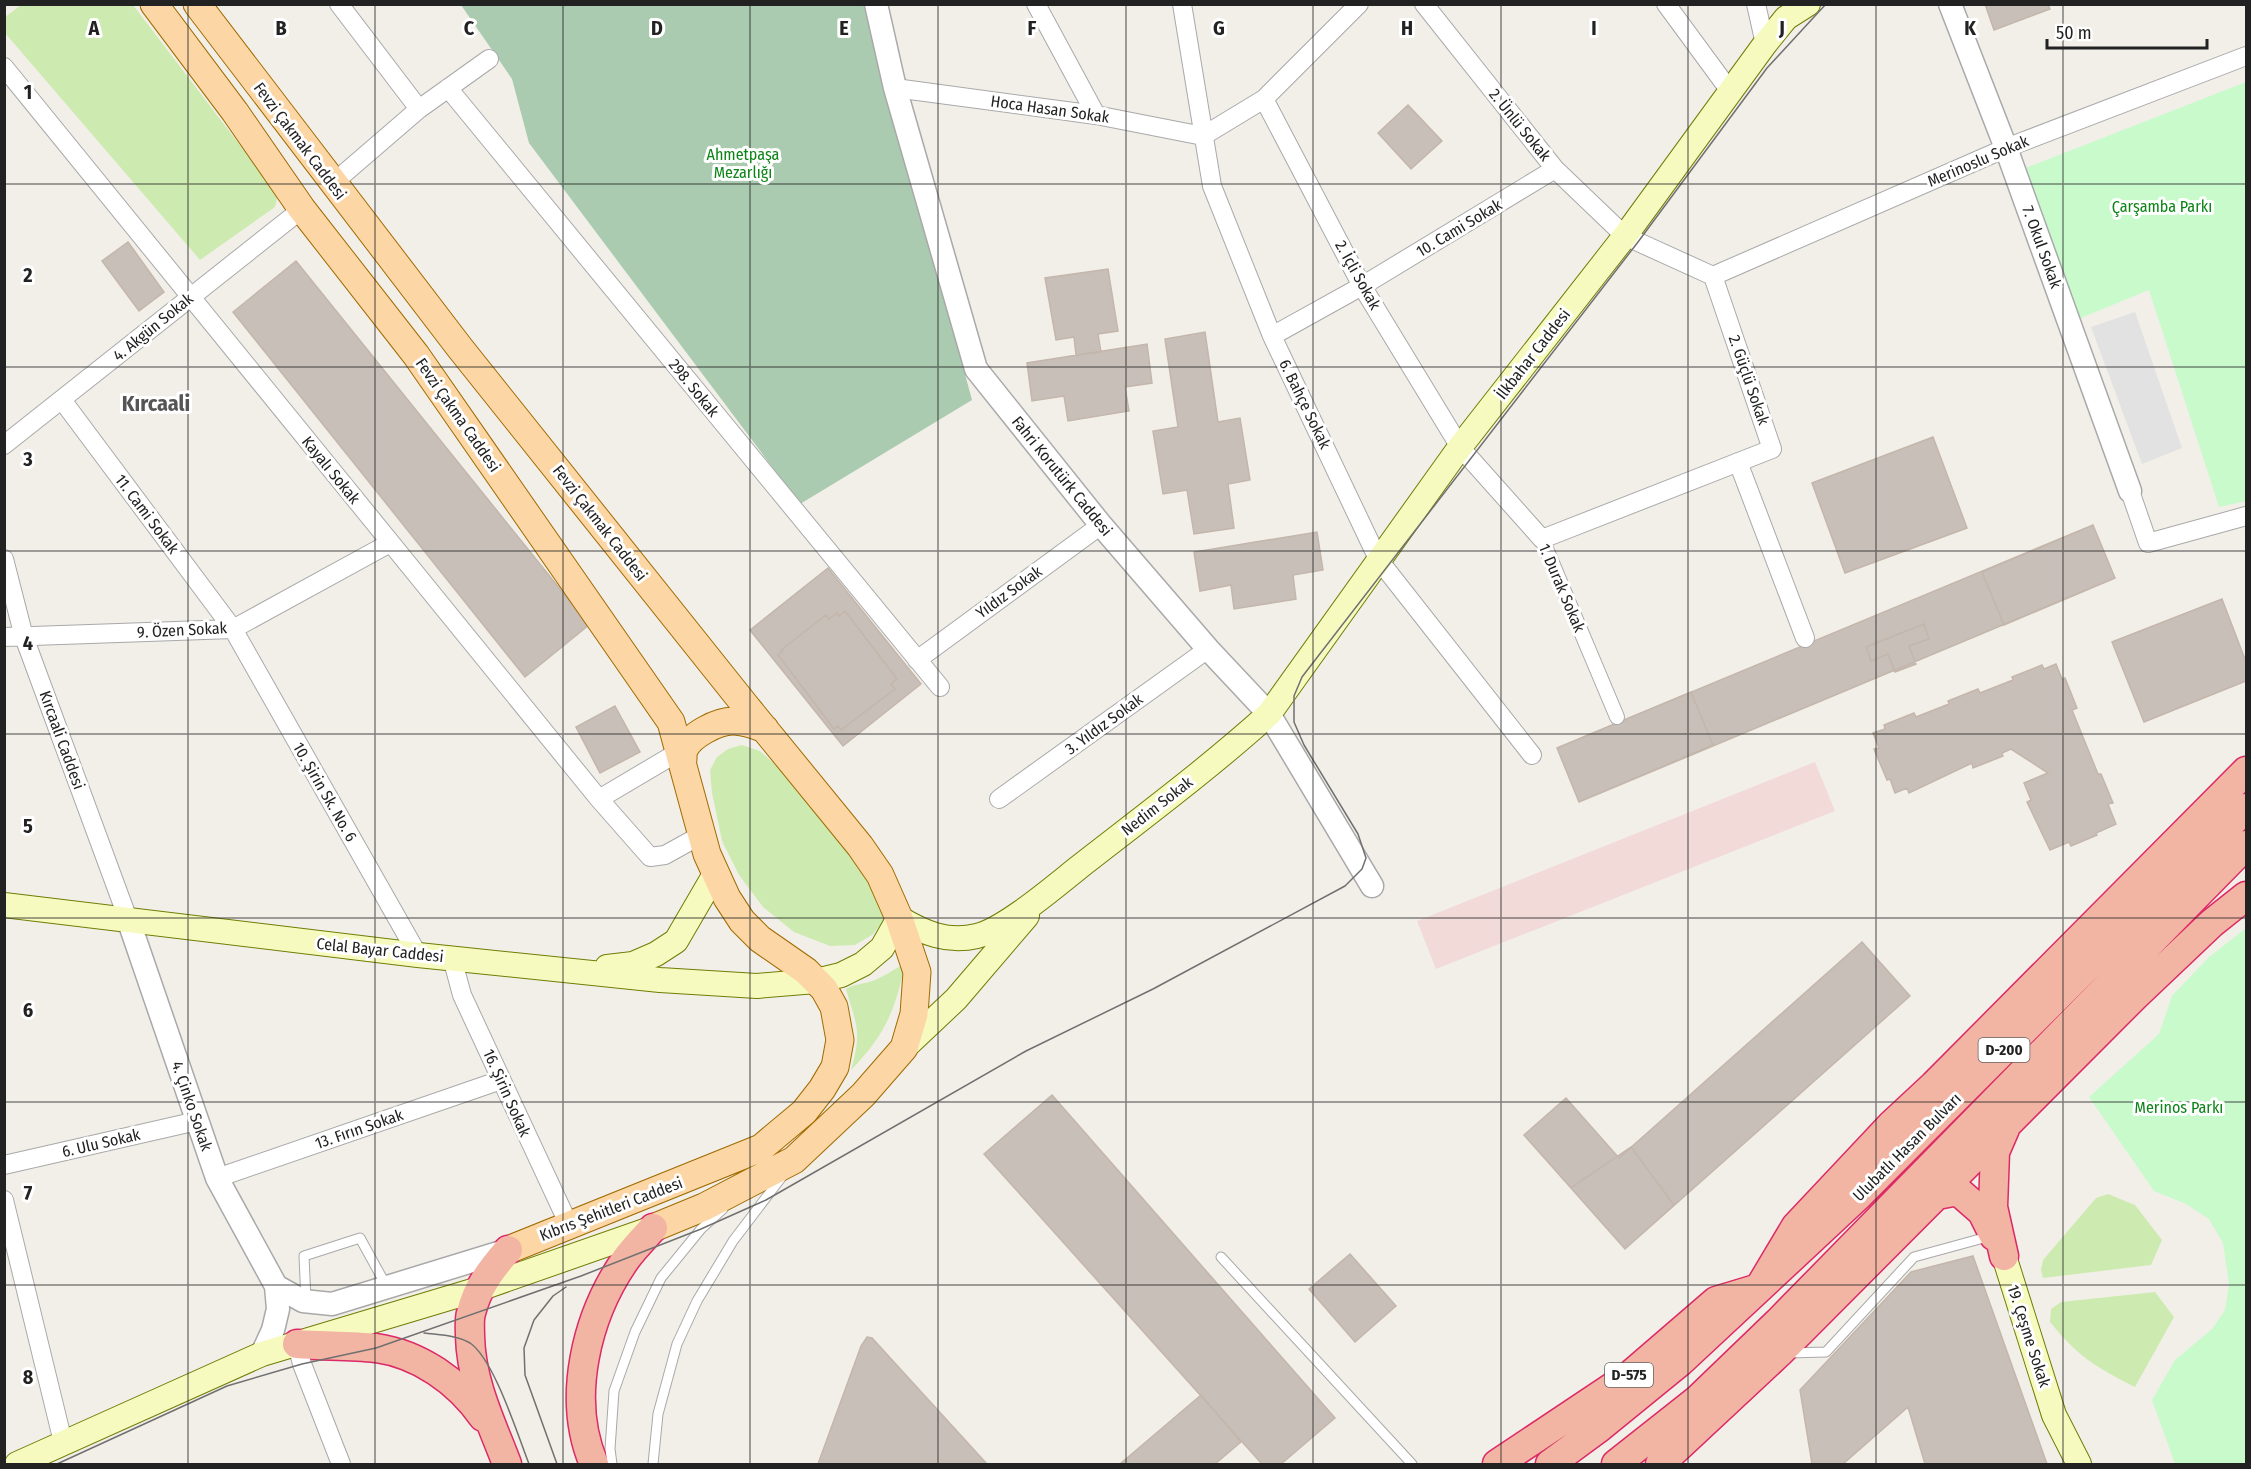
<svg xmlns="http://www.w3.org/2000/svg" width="2251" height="1469" viewBox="0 0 2251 1469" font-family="'Fira Sans Condensed',sans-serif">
<rect width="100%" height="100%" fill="#f2efe9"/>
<path fill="#f2dad9" d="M1815,762L1835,811L1436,969L1417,921Z"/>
<path fill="#cdebb0" d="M21,5H133L278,195L275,207L200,260L5,33V17Z
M742,745L760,751L778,767L854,856L885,904L883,922L872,935L855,945L830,946L794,932L763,907L739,875L722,841L712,793L710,770L717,757L728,749Z
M902,965L904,969C894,1014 883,1037 851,1070C862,1031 857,1027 846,989C853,984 866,984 875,980C884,976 893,970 902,965Z
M2108,1194L2135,1205L2162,1240L2151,1265L2043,1278L2041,1270L2043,1260L2096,1198Z
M2155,1292L2174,1317L2135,1387C2097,1368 2077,1356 2050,1322L2051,1309L2061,1302Z"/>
<path fill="#aacbaf" d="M461,5H865L972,400L800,504L529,143L512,79Z"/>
<path fill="#c8facc" d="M2246,82V501L2219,507L2149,290L2076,320L2023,169Z
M2246,928V1464H2175L2152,1400L2175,1360L2212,1329L2225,1310L2229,1284L2223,1243L2209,1219L2186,1204L2154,1191L2089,1097L2159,1034L2172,996L2208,958Z"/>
<path fill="#e2e2e2" d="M2135,312L2182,448L2142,464L2091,327Z"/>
<path fill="#c7bfb8" stroke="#c4b6ab" stroke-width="1.5" d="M1985,4H2048L2050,9L1994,30Z
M1408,105L1442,141L1411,169L1378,133Z
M128,242L164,292L139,311L102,261Z
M296,261L589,625L525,677L233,312Z
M1108,269L1118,331L1098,334L1101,352L1076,355L1074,337L1056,340L1045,278Z
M1205,332L1218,422L1240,418L1250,480L1228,484L1234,528L1194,534L1187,490L1163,494L1153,431L1178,427L1165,339Z
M1147,344L1152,383L1125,387L1129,411L1068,421L1064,396L1032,401L1027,363Z
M1933,437L1967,528L1845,573L1812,483Z
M2093,525L2115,578L2004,625L1982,572Z
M2093,525L2115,578L1579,802L1557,748Z
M1317,532L1323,570L1293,575L1296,599L1234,609L1231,585L1200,591L1194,552Z
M828,568L921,684L843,746L750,630Z
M2222,599L2246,662V681L2144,722L2112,642Z
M845,611L897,679L891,684L895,689L841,730L838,726L834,729L778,655L783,651L781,650L826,615L829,619L837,613L839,616Z
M1924,624L1929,639L1909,646L1916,664L1895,672L1888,654L1871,661L1866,647Z
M2056,664L2062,679L2065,678L2077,708L2072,710L2098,774H2101L2113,803L2108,804L2116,824L2096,833L2097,835L2071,846L2069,842L2050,850L2027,802L2031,800L2024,783L2048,773L2011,749L2002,753L2003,756L1973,768L1972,763L1909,793L1907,788L1895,793L1890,779L1887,780L1874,749L1879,748L1873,733L1885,729L1884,725L1914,713L1916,717L1949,704L1948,701L1978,689L1980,693L2013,680L2012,677L2042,665L2044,669Z
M1691,692L1713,745L1579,802L1557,748Z
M615,706L640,752L600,773L576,727Z
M1862,942L1910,996L1625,1249L1524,1135L1566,1098L1619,1158Z
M1052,1095L1335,1418L1281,1464H1262L984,1154Z
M1631,1147L1674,1205L1625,1249L1571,1188Z
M1350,1254L1396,1306L1355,1342L1309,1289Z
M1973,1256L2047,1464H1925L1908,1407L1843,1464H1812L1800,1390L1911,1272Z
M867,1337L872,1338L987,1464H818L861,1346Z
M1201,1395L1241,1442L1215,1464H1120Z"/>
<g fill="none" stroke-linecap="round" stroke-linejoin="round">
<g stroke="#a9a9a9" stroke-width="11">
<path id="service" d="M1221,1257L1412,1464
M306,1301L304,1256L360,1238L387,1287
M1788,1353L1826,1352L1914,1257L1991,1236
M612,1464L610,1449L614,1391L635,1332L661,1278L701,1229L723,1209
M653,1464L658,1414L677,1344L697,1301L733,1241L784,1174"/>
</g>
<g stroke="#a9a9a9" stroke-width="16">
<path id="pedestrian" d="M1542,539L1617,717"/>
</g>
<g stroke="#a9a9a9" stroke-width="20">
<path id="minor" d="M339,4L419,109
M1036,4L1096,115
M1182,4L1212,186L1272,336L1378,559L1532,755
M1424,4L1555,169L1625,236L1713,276
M1666,4L1730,91
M1756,4L1765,44
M4,67L599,799L680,751
M448,88L940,687
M895,88L1096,115L1203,136L1264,99L1359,4
M1264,99L1362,286L1460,447L1542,539L1772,449L1713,276
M332,184L419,109L489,59
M1713,276L2006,148L2246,56
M1272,336L1362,286L1555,169
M62,400L233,629L418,955
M4,445L302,209
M1738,462L1805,638
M2130,491L2148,543L2246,516
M4,559L24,637L128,919
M4,637L233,629L390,543
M917,660L1101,525
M599,799L650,857L665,855L701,835
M999,799L1208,649
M452,958L462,995L569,1225
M4,1165L197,1121
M217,1178L501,1080
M4,1200L63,1442
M297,1344L302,1364L341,1464"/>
</g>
<g stroke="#a9a9a9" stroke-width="25">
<path id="tertiary" d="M876,4L895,88L976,369L1101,525L1208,649L1269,714L1372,886
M1950,4L2006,148L2130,491
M128,919L217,1178L276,1286L278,1309L273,1330L262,1354
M276,1286L303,1301L332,1304L508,1250"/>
</g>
<g stroke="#707d05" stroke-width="26">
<path id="secondary" d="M4,905L418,955L660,980L757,986L816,981L841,975L863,964L882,948L899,918C924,933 947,943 977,936C1005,929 1054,887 1078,868C1142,818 1208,769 1269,714L1460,447L1625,236L1765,44L1786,18L1808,4
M607,967L633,964L656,954L676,941L715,874
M904,1048L956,999L1027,916
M2004,1256L2054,1415L2079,1464
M17,1464L262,1354L479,1289L653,1228"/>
</g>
<g stroke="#a06b00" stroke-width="29">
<path id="primary" d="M154,4L235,112L302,209L416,355L671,722L707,854L727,898L742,921L760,939L806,971L824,989L834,1007L840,1040L835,1067L822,1089L804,1112L761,1148L508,1250
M197,4L460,348L745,705L860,846L880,875L899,918L917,972L914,1014L904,1048L863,1095L794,1160L704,1207L653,1228
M683,759C683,756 683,752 684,750C690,735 718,721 733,721C745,721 755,725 765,729"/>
</g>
<g stroke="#dc2a67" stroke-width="31">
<path id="trunk" d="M1937,1195L1958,1191L1982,1212L1994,1236
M2004,1256L1993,1207L1995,1152L2005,1129
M297,1344C323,1346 350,1345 376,1348C419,1354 458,1381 483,1417
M507,1464C491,1422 471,1382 470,1336C470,1329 469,1320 471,1313C477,1288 491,1269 508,1250
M594,1464C566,1399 586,1316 626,1259C634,1248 644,1238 653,1228
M1497,1464L1629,1376L1716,1301L1759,1288L1796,1226L1891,1125L1934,1085L2246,771
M1550,1464L1599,1428L1680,1362L1857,1197L2246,808
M1616,1464L1697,1400L1778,1322L2246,845
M1660,1464L1779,1353L2135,996L2212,923L2246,896"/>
</g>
<use href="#service" stroke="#fff" stroke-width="9"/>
<use href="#pedestrian" stroke="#fff" stroke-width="14"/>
<use href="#minor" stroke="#fff" stroke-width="18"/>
<use href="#tertiary" stroke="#fff" stroke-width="22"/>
<use href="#secondary" stroke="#f7fabf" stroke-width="24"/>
<use href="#primary" stroke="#fcd6a4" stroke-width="27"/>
<use href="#trunk" stroke="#f2b4a3" stroke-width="28"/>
<path stroke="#707070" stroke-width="1.5" d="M424,1333C439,1335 457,1335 470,1343C494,1359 518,1436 529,1464
M57,1464L227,1386L302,1364L376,1348L581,1276L701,1229L766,1200L1026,1051L1153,989L1345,886L1362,869L1366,858L1358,834L1304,745L1294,722V696L1302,677L1638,242L1767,68L1826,4
M557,1464L525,1375L524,1348L534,1320L553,1296L566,1287"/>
</g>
<path fill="none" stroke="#222" stroke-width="1.5" stroke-opacity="0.55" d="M188,4V1464M375,4V1464M563,4V1464M750,4V1464M938,4V1464M1126,4V1464M1313,4V1464M1501,4V1464M1688,4V1464M1876,4V1464M2063,4V1464M4,184H2246M4,367H2246M4,551H2246M4,734H2246M4,918H2246M4,1102H2246M4,1285H2246"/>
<g text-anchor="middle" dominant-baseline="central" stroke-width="6" stroke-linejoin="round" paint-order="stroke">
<g fill="#fff" stroke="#646464" stroke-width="1.5">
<rect x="1978.5" y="1038" width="51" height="24" rx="4.5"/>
<rect x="1605" y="1363" width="48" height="24" rx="4.5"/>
</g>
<g font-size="15" font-weight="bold" fill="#222">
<text x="2004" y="1050">D-200</text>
<text x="1629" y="1375">D-575</text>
</g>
<g font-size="16" fill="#222" stroke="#fff">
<text transform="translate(1050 109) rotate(8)">Hoca Hasan Sokak</text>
<text transform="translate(1520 125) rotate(51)">2. Ünlü Sokak</text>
<text transform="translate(300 141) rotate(53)">Fevzi Çakmak Caddesi</text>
<text transform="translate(1978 161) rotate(-23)">Merinoslu Sokak</text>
<text transform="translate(1459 228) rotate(-31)">10. Cami Sokak</text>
<text transform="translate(2042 247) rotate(70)">7. Okul Sokak</text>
<text transform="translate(1358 275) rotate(61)">2. İçli Sokak</text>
<text transform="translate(153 327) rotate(-39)">4. Akgün Sokak</text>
<text transform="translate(1533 354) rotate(-52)">İlkbahar Caddesi</text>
<text transform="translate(1749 380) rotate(71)">2. Güçlü Sokak</text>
<text transform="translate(694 388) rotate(51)">298. Sokak</text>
<text transform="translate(1305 404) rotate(64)">6. Bahçe Sokak</text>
<text transform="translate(458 415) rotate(55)">Fevzi Çakma Caddesi</text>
<text transform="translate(331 470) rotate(51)">Kayalı Sokak</text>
<text transform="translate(1062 476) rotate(51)">Fahri Korutürk Caddesi</text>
<text transform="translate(147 514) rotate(53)">11. Cami Sokak</text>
<text transform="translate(600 523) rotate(52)">Fevzi Çakmak Caddesi</text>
<text transform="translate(1562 588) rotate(67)">1. Durak Sokak</text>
<text transform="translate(1009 592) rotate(-36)">Yıldız Sokak</text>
<text transform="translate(182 630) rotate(-3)">9. Özen Sokak</text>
<text transform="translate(1104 724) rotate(-36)">3. Yıldız Sokak</text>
<text transform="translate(62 740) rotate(70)">Kırcaali Caddesi</text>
<text transform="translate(325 792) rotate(60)">10. Şirin Sk. No. 6</text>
<text transform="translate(1157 806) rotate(-38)">Nedim Sokak</text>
<text transform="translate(380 950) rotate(6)">Celal Bayar Caddesi</text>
<text transform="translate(507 1093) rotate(66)">16. Şirin Sokak</text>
<text transform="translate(192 1106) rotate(71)">4. Çinko Sokak</text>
<text transform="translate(359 1129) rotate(-19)">13. Fırın Sokak</text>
<text transform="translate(101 1143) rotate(-13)">6. Ulu Sokak</text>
<text transform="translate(1907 1147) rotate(-45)">Ulubatlı Hasan Bulvarı</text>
<text transform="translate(611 1209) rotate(-21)">Kıbrıs Şehitleri Caddesi</text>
<text transform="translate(2029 1336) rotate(72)">19. Çeşme Sokak</text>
</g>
<g font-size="16" fill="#0c8416" stroke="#fff">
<text x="743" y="154">Ahmetpaşa<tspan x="743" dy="18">Mezarlığı</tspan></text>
<text x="2162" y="206">Çarşamba Parkı</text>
<text x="2179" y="1107">Merinos Parkı</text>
</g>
<g font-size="22" font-weight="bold" fill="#555" stroke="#fff">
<text x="156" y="403">Kırcaali</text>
</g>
</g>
<g font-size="20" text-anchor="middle" font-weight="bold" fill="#222" stroke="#fff" stroke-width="6" stroke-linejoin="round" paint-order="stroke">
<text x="94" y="35">A</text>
<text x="281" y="35">B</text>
<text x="469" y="35">C</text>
<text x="657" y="35">D</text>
<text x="844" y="35">E</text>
<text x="1032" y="35">F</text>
<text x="1219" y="35">G</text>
<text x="1407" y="35">H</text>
<text x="1594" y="35">I</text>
<text x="1782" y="35">J</text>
<text x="1970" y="35">K</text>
<text x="28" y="99">1</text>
<text x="28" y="282">2</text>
<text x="28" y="466">3</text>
<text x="28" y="650">4</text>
<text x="28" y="833">5</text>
<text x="28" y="1017">6</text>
<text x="28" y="1200">7</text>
<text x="28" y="1384">8</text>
</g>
<rect width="2251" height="1469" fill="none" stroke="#222222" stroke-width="12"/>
<path d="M2047 39v9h160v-9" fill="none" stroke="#222222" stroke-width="3"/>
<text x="2056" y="39" font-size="18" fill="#222222" stroke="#ffffff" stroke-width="4.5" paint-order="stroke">50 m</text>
</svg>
